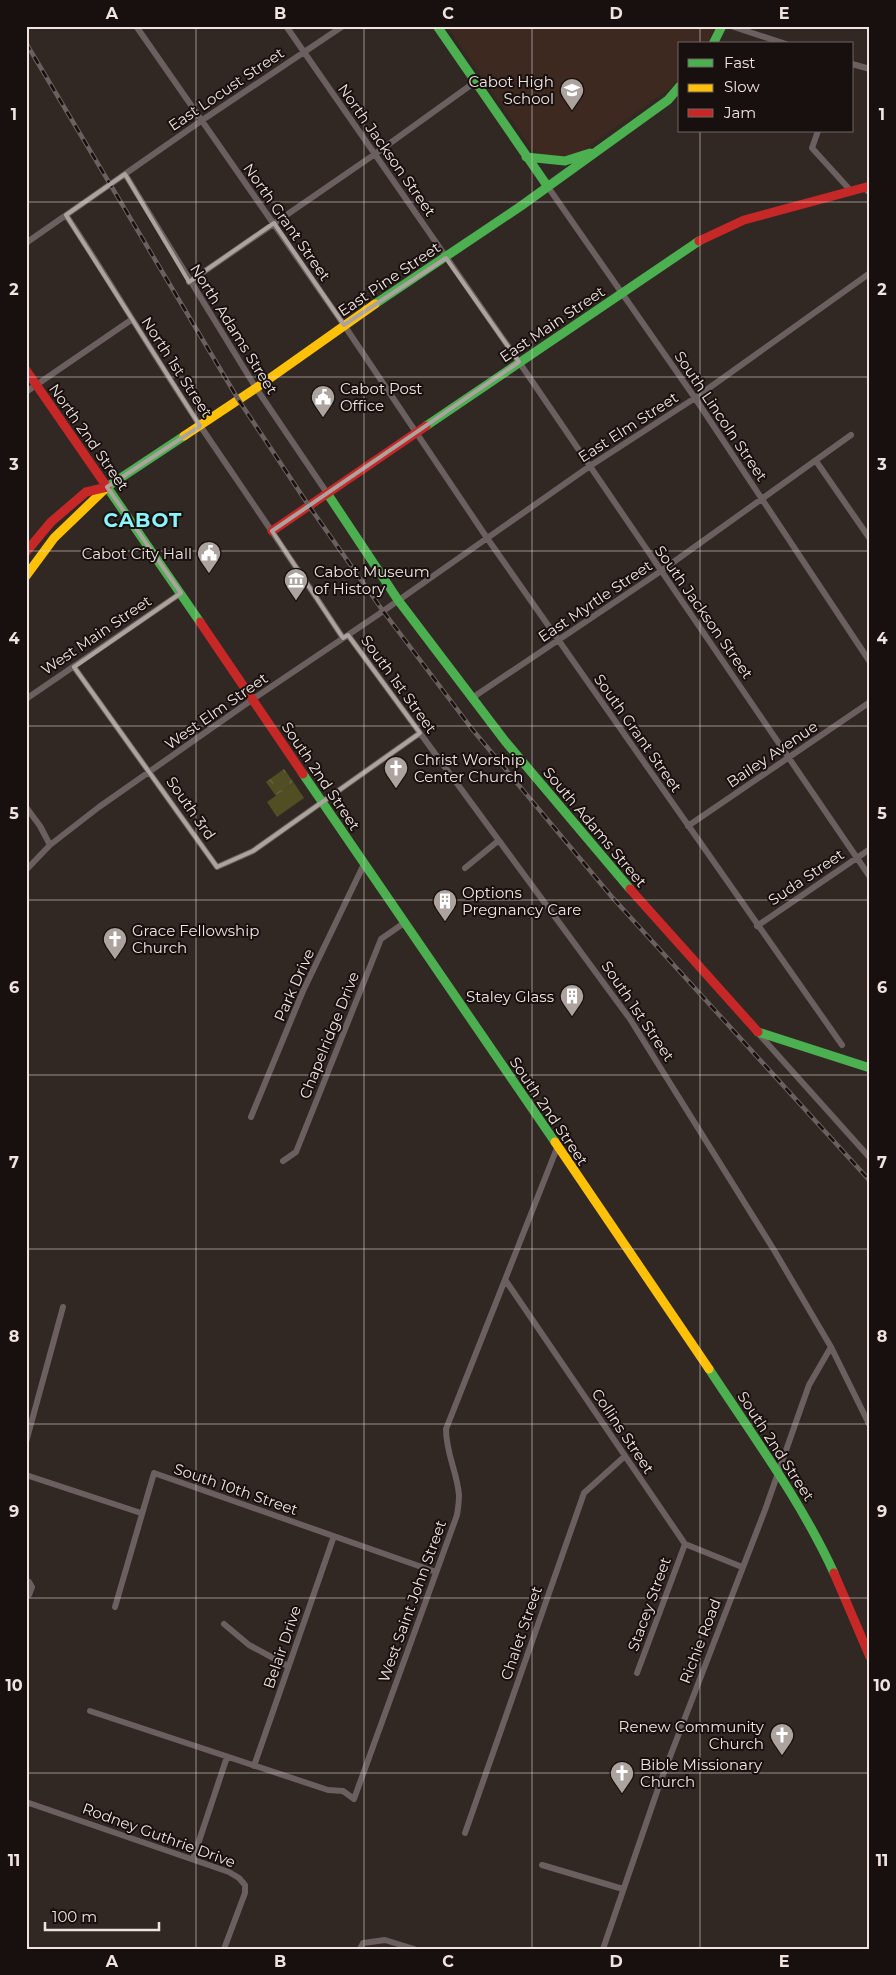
<svg xmlns="http://www.w3.org/2000/svg" width="896" height="1975" viewBox="0 0 896 1975" font-family="Montserrat,sans-serif">
<defs>
<pattern id="park-crowns" width="20" height="18" patternUnits="userSpaceOnUse" patternTransform="scale(1.25)"><rect width="20" height="18" fill="#524e23"/><path d="M2 6a3 3 0 1 1 6 0M12 15a3 3 0 1 1 6 0" fill="none" stroke="#6b6743"/></pattern>
</defs>
<rect width="100%" height="100%" fill="#312824"/>
<path fill="#3e2921" d="M447,26H716L707,44H680V80L675,85L578,154L566,158L542,155L531,148Z"/>
<path fill="url(#park-crowns)" d="M284,769L294,783L276,796L266,782Z"/>
<path fill="#524e23" d="M294,783L304,798L277,817L267,802Z"/>
<g fill="none" stroke-linecap="round" stroke-linejoin="round">
<path stroke="#6b5f60" stroke-width="6" d="M136,26L344,325L487,538L842,1045
M286,26L519,362L870,877
M731,26L786,44
M852,64L870,69
M818,131L812,148L851,191
M125,174L256,388L327,493
M548,187L695,398L870,662
M864,188L870,193
M66,215C112,284 153,355 199,424C247,495 296,566 343,638
M26,243L201,121L343,26
M189,282L375,154L475,82
M26,392L131,320
M816,461L870,539
M348,635L630,1019L774,1250L831,1347L870,1426
M74,667L217,867L253,851L420,733
M472,698L661,571L851,435
M26,699L181,593
M26,807L40,826L50,845L99,807L253,699L379,614L590,466L695,398L870,273
M688,826L870,702
M465,868L498,841
M26,870L50,845
M757,926L870,849
M757,1032L870,1158
M251,1117L303,991L364,864
M283,1161L296,1152L381,939L404,923
M506,1281L685,1544L742,1567
M26,1442L63,1307
M26,1475L141,1513
M26,1580L29,1582L32,1587L29,1595L26,1596
M115,1607L154,1473L436,1572
M224,1624L249,1645L288,1666
M637,1673L685,1544
M90,1711L328,1790L343,1791L354,1799L457,1515C458,1509 459,1502 459,1495C457,1471 446,1454 446,1429L557,1148
M254,1766L334,1536
M26,1802L229,1872L239,1878L245,1885V1893L224,1949
M465,1833L584,1493L625,1456
M193,1859L227,1757
M542,1865L623,1889
M360,1949L363,1943L385,1940L414,1949
M603,1949L661,1780L765,1510L809,1385L831,1347"/>
<path stroke="#4caf50" stroke-width="9" d="M437,26L548,187
M713,44L722,26
M526,157L565,161L590,153
M375,304L521,206L668,100L680,86
M426,426L699,241
M184,436L107,487L200,622
M327,493L398,600L505,741L630,889
M303,774L555,1142
M758,1032L870,1068
M709,1369C753,1436 801,1501 834,1573"/>
<path stroke="#ffc107" stroke-width="9" d="M184,436L256,388L375,304
M26,576L54,538L107,487
M555,1142L709,1369"/>
<path stroke="#c62828" stroke-width="9" d="M699,241L744,220L870,186
M26,370L107,487
M272,531L426,426
M26,552L51,522L86,492L107,487
M200,622L303,774
M630,889L758,1032
M834,1573L870,1657"/>
<g stroke="#696060" stroke-width="4.5">
<path id="rail" d="M26,43L238,399L309,506L383,611L472,729L612,897L870,1181"/>
</g>
<use href="#rail" stroke="#18100e" stroke-width="2.5" stroke-dasharray="8" stroke-linecap="butt"/>
</g>
<path fill="none" stroke="#aca29e" stroke-width="4" stroke-linejoin="round" d="M125,174L189,282L274,223L344,325L446,258L519,362L272,531L343,638L348,635L420,733L253,851L217,867L74,667L181,593L107,487L200,426L66,215Z"/>
<path fill="none" stroke="#efe4e0" stroke-width="1" stroke-opacity="0.55" d="M196,26V1949M364,26V1949M532,26V1949M700,26V44M700,131V1949M26,202H870M26,377H870M26,551H870M26,726H870M26,900H870M26,1075H870M26,1249H870M26,1424H870M26,1598H870M26,1773H870"/>
<defs>
<g id="school-pin" transform="scale(1.25)"><path d="M0 17L-7.5 6A9.5 9.5 0 1 1 7.5 6Z" fill="#aca29e" stroke="#18100e"/><path d="M0-5L7-2L0 1L-7-2ZM-4 1L0 2.5L4 1V4Q0 6-4 4Z" fill="#fff"/></g>
<g id="civic-pin" transform="scale(1.25)"><path d="M0 17L-7.5 6A9.5 9.5 0 1 1 7.5 6Z" fill="#aca29e" stroke="#18100e"/><path d="M-.6-6.5H3V-4.5H.6V-3L4-1V1h2V6H-6V1h2V-1L-.6-3ZM-1.2 2.5V6h2.4V2.5Z" fill="#fff"/></g>
<g id="museum-pin" transform="scale(1.25)"><path d="M0 17L-7.5 6A9.5 9.5 0 1 1 7.5 6Z" fill="#aca29e" stroke="#18100e"/><path d="M0-6L6-3V-2H-6V-3ZM-5-1h2V3h-2ZM-1-1h2V3h-2ZM3-1h2V3H3ZM-6 4H6V6H-6Z" fill="#fff"/></g>
<g id="church-pin" transform="scale(1.25)"><path d="M0 17L-7.5 6A9.5 9.5 0 1 1 7.5 6Z" fill="#aca29e" stroke="#18100e"/><path d="M-1.2-6h2.4v3.5h3.3v2.4h-3.3V6h-2.4V-.1h-3.3v-2.4h3.3Z" fill="#fff"/></g>
<g id="building-pin" transform="scale(1.25)"><path d="M0 17L-7.5 6A9.5 9.5 0 1 1 7.5 6Z" fill="#aca29e" stroke="#18100e"/><path d="M-4-6H4V6H1V3H-1V6H-4ZM-2.5-4.3h1.7v1.8h-1.7ZM.8-4.3h1.7v1.8H.8ZM-2.5-1h1.7V.8h-1.7ZM.8-1h1.7V.8H.8Z" fill="#fff"/></g>
</defs>
<g fill-rule="evenodd">
<use href="#school-pin" x="572" y="90"/>
<use href="#civic-pin" x="323" y="397"/>
<use href="#civic-pin" x="209" y="553"/>
<use href="#museum-pin" x="296" y="580"/>
<use href="#church-pin" x="396" y="768"/>
<use href="#building-pin" x="445" y="901"/>
<use href="#church-pin" x="115" y="939"/>
<use href="#building-pin" x="572" y="996"/>
<use href="#church-pin" x="782" y="1735"/>
<use href="#church-pin" x="622" y="1773"/>
</g>
<g text-anchor="middle" dominant-baseline="central" stroke-width="4" stroke-linejoin="round" paint-order="stroke">
<g font-size="15" fill="#efe4e0" stroke="#18100e" text-anchor="start">
<text x="554" y="81" text-anchor="end">Cabot High<tspan x="554" dy="17">School</tspan></text>
<text x="340" y="388">Cabot Post<tspan x="340" dy="17">Office</tspan></text>
<text x="192" y="553" text-anchor="end">Cabot City Hall</text>
<text x="314" y="571">Cabot Museum<tspan x="314" dy="17">of History</tspan></text>
<text x="414" y="759">Christ Worship<tspan x="414" dy="17">Center Church</tspan></text>
<text x="462" y="892">Options<tspan x="462" dy="17">Pregnancy Care</tspan></text>
<text x="132" y="930">Grace Fellowship<tspan x="132" dy="17">Church</tspan></text>
<text x="554" y="996" text-anchor="end">Staley Glass</text>
<text x="764" y="1726" text-anchor="end">Renew Community<tspan x="764" dy="17">Church</tspan></text>
<text x="640" y="1764">Bible Missionary<tspan x="640" dy="17">Church</tspan></text>
</g>
<g font-size="15" fill="#efe4e0" stroke="#18100e">
<text transform="translate(226 89) rotate(-34)">East Locust Street</text>
<text transform="translate(387 150) rotate(55)">North Jackson Street</text>
<text transform="translate(287 222) rotate(55)">North Grant Street</text>
<text transform="translate(389 279) rotate(-34)">East Pine Street</text>
<text transform="translate(552 324) rotate(-34)">East Main Street</text>
<text transform="translate(234 329) rotate(58)">North Adams Street</text>
<text transform="translate(177 367) rotate(57)">North 1st Street</text>
<text transform="translate(721 416) rotate(56)">South Lincoln Street</text>
<text transform="translate(628 427) rotate(-33)">East Elm Street</text>
<text transform="translate(89 437) rotate(55)">North 2nd Street</text>
<text transform="translate(595 601) rotate(-34)">East Myrtle Street</text>
<text transform="translate(704 612) rotate(55)">South Jackson Street</text>
<text transform="translate(96 635) rotate(-34)">West Main Street</text>
<text transform="translate(399 684) rotate(54)">South 1st Street</text>
<text transform="translate(216 711) rotate(-35)">West Elm Street</text>
<text transform="translate(638 733) rotate(55)">South Grant Street</text>
<text transform="translate(772 754) rotate(-34)">Bailey Avenue</text>
<text transform="translate(321 776) rotate(56)">South 2nd Street</text>
<text transform="translate(191 808) rotate(55)">South 3rd</text>
<text transform="translate(595 827) rotate(50)">South Adams Street</text>
<text transform="translate(806 877) rotate(-34)">Suda Street</text>
<text transform="translate(294 985) rotate(-66)">Park Drive</text>
<text transform="translate(638 1011) rotate(56)">South 1st Street</text>
<text transform="translate(329 1035) rotate(-68)">Chapelridge Drive</text>
<text transform="translate(549 1111) rotate(56)">South 2nd Street</text>
<text transform="translate(623 1431) rotate(56)">Collins Street</text>
<text transform="translate(776 1446) rotate(57)">South 2nd Street</text>
<text transform="translate(236 1489) rotate(19)">South 10th Street</text>
<text transform="translate(412 1601) rotate(-70)">West Saint John Street</text>
<text transform="translate(649 1604) rotate(-70)">Stacey Street</text>
<text transform="translate(521 1633) rotate(-71)">Chalet Street</text>
<text transform="translate(700 1641) rotate(-69)">Richie Road</text>
<text transform="translate(282 1647) rotate(-71)">Belair Drive</text>
<text transform="translate(159 1835) rotate(20)">Rodney Guthrie Drive</text>
</g>
<g font-size="20" font-weight="bold" letter-spacing="1" fill="#89f5fa" stroke="#18100e">
<text x="143" y="520">CABOT</text>
</g>
</g>
<rect width="896" height="1975" fill="none" stroke="#18100e" stroke-width="55"/>
<rect x="678" y="42" width="175" height="90" fill="#18100e" stroke="#6e6562"/>
<rect x="688" y="59" width="25" height="8" fill="#4caf50" stroke="#6e6562"/>
<text x="724" y="68" font-size="15" fill="#efe4e0">Fast</text>
<rect x="688" y="84" width="25" height="8" fill="#ffc107" stroke="#6e6562"/>
<text x="724" y="92" font-size="15" fill="#efe4e0">Slow</text>
<rect x="688" y="109" width="25" height="8" fill="#c62828" stroke="#6e6562"/>
<text x="724" y="118" font-size="15" fill="#efe4e0">Jam</text>
<path d="M45 1922v8h114v-8" fill="none" stroke="#efe4e0" stroke-width="2.5"/>
<text x="52" y="1922" font-size="15" fill="#efe4e0" stroke="#18100e" stroke-width="4" paint-order="stroke">100 m</text>
<rect x="28" y="28" width="840" height="1920" fill="none" stroke="#efe4e0" stroke-width="2"/>
<g font-size="16" text-anchor="middle" font-weight="bold" fill="#efe4e0">
<text x="112" y="19">A</text>
<text x="280" y="19">B</text>
<text x="448" y="19">C</text>
<text x="616" y="19">D</text>
<text x="784" y="19">E</text>
<text x="14" y="120">1</text>
<text x="882" y="120">1</text>
<text x="14" y="295">2</text>
<text x="882" y="295">2</text>
<text x="14" y="470">3</text>
<text x="882" y="470">3</text>
<text x="14" y="644">4</text>
<text x="882" y="644">4</text>
<text x="14" y="819">5</text>
<text x="882" y="819">5</text>
<text x="14" y="993">6</text>
<text x="882" y="993">6</text>
<text x="14" y="1168">7</text>
<text x="882" y="1168">7</text>
<text x="14" y="1342">8</text>
<text x="882" y="1342">8</text>
<text x="14" y="1517">9</text>
<text x="882" y="1517">9</text>
<text x="14" y="1691">10</text>
<text x="882" y="1691">10</text>
<text x="14" y="1866">11</text>
<text x="882" y="1866">11</text>
<text x="112" y="1967">A</text>
<text x="280" y="1967">B</text>
<text x="448" y="1967">C</text>
<text x="616" y="1967">D</text>
<text x="784" y="1967">E</text>
</g>
</svg>
